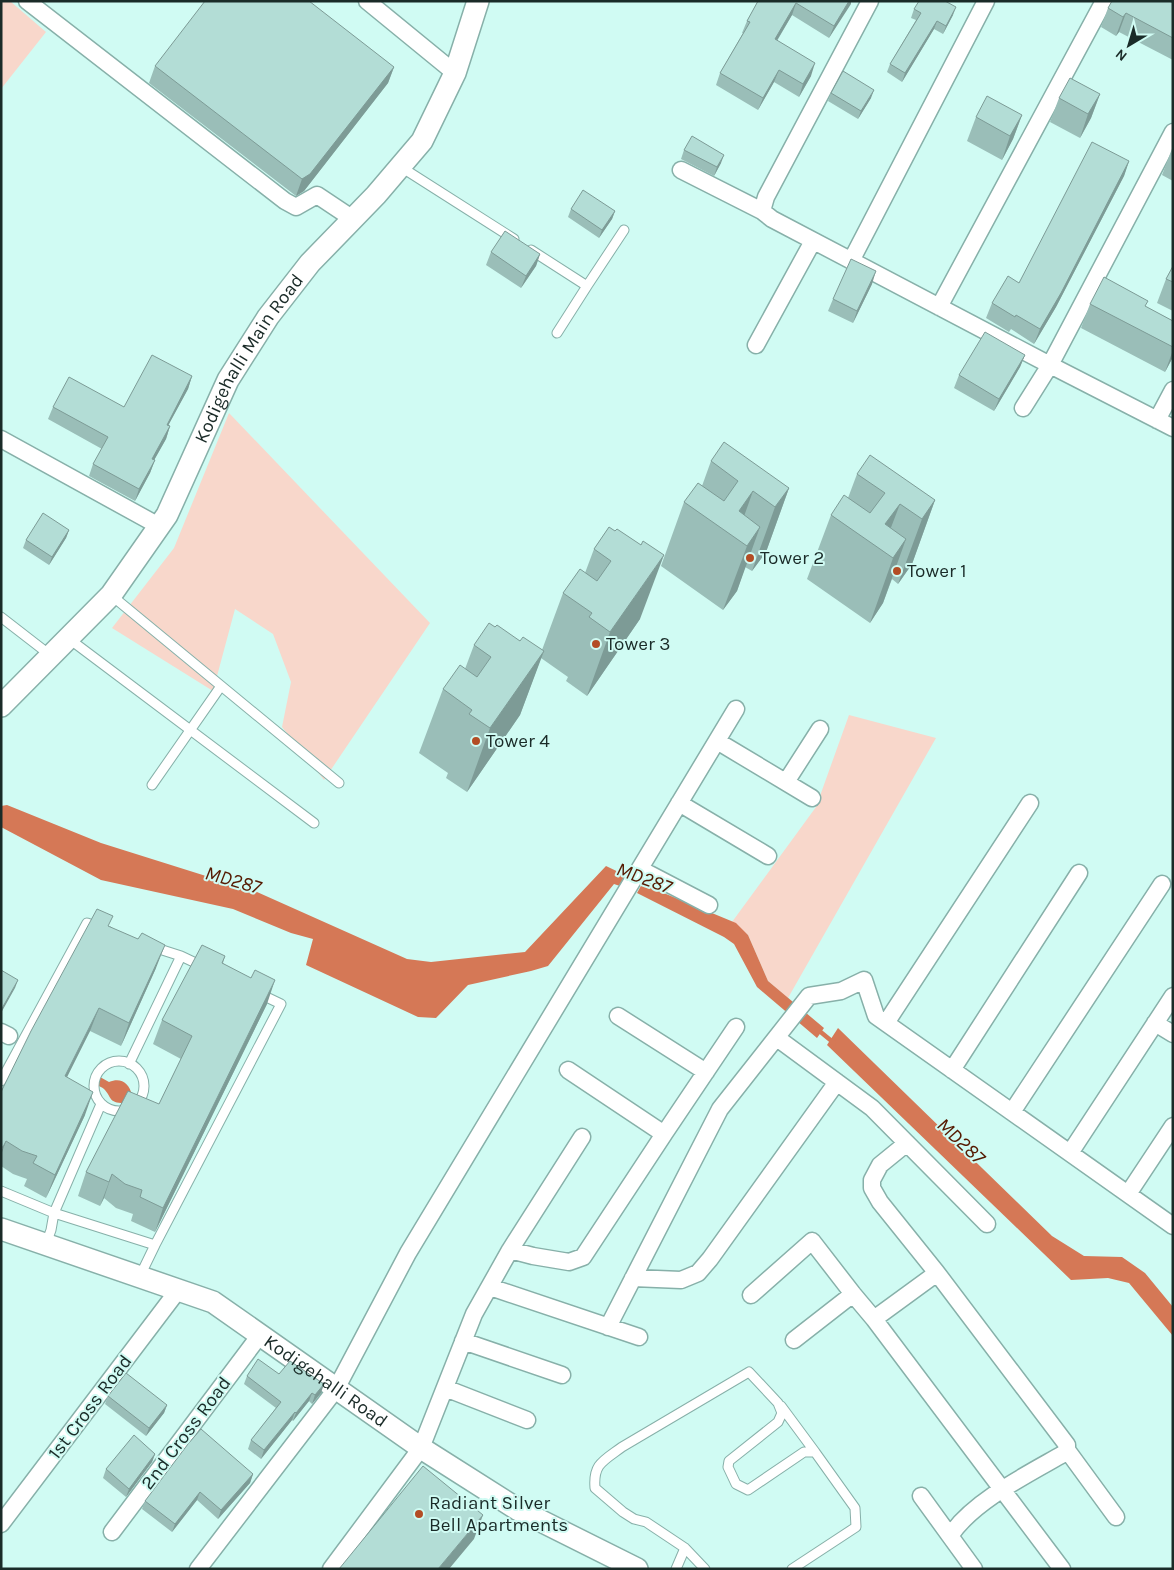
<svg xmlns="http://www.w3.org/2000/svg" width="1174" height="1570" viewBox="0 0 1174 1570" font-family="Karla,sans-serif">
<rect width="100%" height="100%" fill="#d0fbf3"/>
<path fill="#f8d7cb" d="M1,1H10L46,32L1,89Z
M229,413L430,623L324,780L282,727L291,682L273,634L235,609L213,691L112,628L174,548Z
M849,715L936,738L788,998L768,981L748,935L732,922L816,807Z"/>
<path fill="#d57856" d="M7,805L101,843L257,892L407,959L431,962L525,952L606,866L629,877L623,887L614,884L548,966L531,971L468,985L436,1018L418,1017L306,965L313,939L291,933L233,909L101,880L1,827V806Z
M642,884L736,923L748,935L768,981L824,1028L817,1038L757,987L734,944L724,937L637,893Z
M838,1028L1052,1236L1084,1256L1122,1257L1145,1273L1173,1307V1336L1129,1283L1108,1278L1071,1280L827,1045Z
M100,1077L109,1082C121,1077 129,1083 132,1095L124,1103C108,1103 112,1097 104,1089C102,1087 99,1086 96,1085Z"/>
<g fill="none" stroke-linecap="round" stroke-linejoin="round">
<path stroke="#d57856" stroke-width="4.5" d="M817,1029L834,1043"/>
<g stroke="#87b0a9" stroke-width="11">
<path id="service" d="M401,167L514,239
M531,250L587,286L557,333
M587,286L624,230
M111,595L339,783
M1,617L50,655
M68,638L314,823
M152,785L221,686
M153,947L181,956L202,966
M94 1086a25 25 0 1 1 50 0a25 25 0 1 1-50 0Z
M129,1064L181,956
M1,1081L87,923L99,927
M1,1191L54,1213L155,1245
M46,1244L51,1230L54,1213L101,1104
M140,1276L155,1245L281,1004L258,993
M781,1406L815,1452
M676,1569L685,1548
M705,1569L685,1548L646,1522L634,1519L623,1512L595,1488C593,1464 603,1461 622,1447L749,1372L778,1403L782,1413L778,1422L729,1461L728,1467L736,1484L748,1490L804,1452H815L855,1508L856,1527L792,1569"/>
</g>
<g stroke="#87b0a9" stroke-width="19">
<path id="minor" d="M27,1L285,201L296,207L317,195L353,219
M367,1L455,73
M870,1L766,197L762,211L772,219L1050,365L1173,132
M681,170L762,211
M851,261L986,1
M939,307L1104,1
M756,345L813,241
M1023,408L1050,365L1173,428
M1157,420L1173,390
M1,439L159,526
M717,741L812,798
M786,782L820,729
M679,803L768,856
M640,869L709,905
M618,1016L706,1072
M886,1023L1030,803
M1155,1023L1173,1034
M1,1032L9,1036
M777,1038L872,1108L987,1224
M952,1070L1079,873
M1012,1112L1162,884
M664,1134L736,1027
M907,1143L880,1165L872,1180V1188L880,1202L937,1273L1067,1445V1450L1063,1454C1028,1474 972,1502 950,1536L974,1569
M1070,1153L1173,996
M1128,1194L1173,1126
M510,1250L533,1256L569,1262L583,1257L664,1134L568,1070
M633,1278L681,1280L698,1273L710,1259L837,1082
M490,1287L639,1337
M751,1295L812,1241L853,1294L874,1319L1062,1569
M874,1319L937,1273
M608,1327L720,1109L809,996L841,991L864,980L876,1016L1173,1226
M794,1340L853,1294
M463,1341L562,1375
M445,1388L527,1420
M1067,1450L1116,1517
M921,1496L950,1536
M1,1524L179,1289
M112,1532L260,1335
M198,1569L336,1389L408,1253L736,709
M331,1569L421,1448L474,1314L510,1250L582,1137"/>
</g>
<g stroke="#87b0a9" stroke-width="24">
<g id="tertiary">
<path id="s1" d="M1,706L111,595L167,515L228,380L268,317L310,263L376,195L422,141L455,73L478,1"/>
<path id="s2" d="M1,1229L213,1302L421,1448L517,1509L637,1569"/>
</g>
</g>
<use href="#service" stroke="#fff" stroke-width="9"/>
<use href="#minor" stroke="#fff" stroke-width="16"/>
<use href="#tertiary" stroke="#fff" stroke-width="21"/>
</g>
<path fill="#9abeb8" d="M758,1H851L829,38L792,15L777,41L811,76L799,97L774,82L758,110L716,85L720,73L743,33H742L747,21Z
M1173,3V60L1119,32L1116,36L1101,27L1108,8Z
M914,9L953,15L943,34L934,29L902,82L887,72L890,64L916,20L911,18Z
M155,66L394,67L388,83L304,191L296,196L149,83Z
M831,93L871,98L858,119L828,101Z
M1100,94L1091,118L1080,138L1050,122L1059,98Z
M1022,115L1013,139L1002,160L967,141L976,117Z
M1173,146V181L1162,175Z
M684,150L721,163L714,176L681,159Z
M1129,161L1124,176L1056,307L1034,344L1011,329L1009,332L986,318L992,303L1019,283Z
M571,209L615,211L612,219L599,238L568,217Z
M491,252L540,254L536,266L521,288L486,265Z
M1173,266V311L1157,303L1166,279Z
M872,284L853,323L828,311L833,299Z
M1090,304L1146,307L1173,321V357L1165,372L1081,328Z
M1025,355L1020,367L994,411L954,388L959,375Z
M192,376L188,389L168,425L170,426L166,439L154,460H155L150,473L135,501L89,476L93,464L102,449L48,419L53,407H124Z
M711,461L789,488L766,552L752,571L745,567L737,591L723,610L661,566L684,502L702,486Z
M857,474L935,500L912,564L898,584L892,579L883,603L870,623L807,579L831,515L848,498Z
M609,527L640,619L587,696L566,681L568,677L541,658L520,715L467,792L446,778L448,773L419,753L443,689L465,669L474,645L495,627L520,641L542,650L563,593L585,573L594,549Z
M69,530L66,538L49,565L23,548L26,540Z
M110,926L156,968L121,1046L90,1031L67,1077L85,1115L46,1198L24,1186L27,1179L13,1174L1,1166V1092Z
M225,956L223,963L267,1004L155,1232L131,1221L133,1214L116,1208L104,1198L100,1206L78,1196L86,1172L159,1104L181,1059L153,1044L162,1020Z
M279,1374L321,1393L312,1404L309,1401L293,1421L292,1420L261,1459L248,1449L251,1440L276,1408L244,1384L247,1376Z
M108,1396L167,1405L164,1413L146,1436L105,1404Z
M155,1454L152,1462L126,1497L103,1478L106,1469Z
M253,1474L250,1483L218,1519L197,1500L172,1532L142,1509L145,1501Z"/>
<path fill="#7d9b96" d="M849,1H851V4L829,38L834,26Z
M796,3L792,15L770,52L775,39Z
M956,7L953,15L943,34L946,26Z
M1126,13L1119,32L1116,36L1123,17Z
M937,21L934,29L902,82L905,73Z
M815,63L811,76L799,97L803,84Z
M394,67L388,83L304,191L296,196L302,179Z
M779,70L774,82L758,110L763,98Z
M874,90L871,98L858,119L861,111Z
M1100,94L1091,118L1080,138L1088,114Z
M1022,115L1013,139L1002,160L1010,136Z
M724,155L721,163L714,176L717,167Z
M1129,161L1124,176L1056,307L1034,344L1040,329Z
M615,211L612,219L599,238L602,230Z
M540,254L536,266L521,288L526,276Z
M876,271L872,284L853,323L857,311Z
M1173,350V357L1165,372Z
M1025,355L1020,367L994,411L999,399Z
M192,376L188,389L162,437L167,425Z
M170,426L166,439L148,471L152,459Z
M155,460L150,473L135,501L139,489Z
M789,488L766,552L752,571L775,507Z
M753,491L736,539L739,511Z
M935,500L912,564L898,584L922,519Z
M900,504L882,551L885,524Z
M760,527L737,591L723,610L747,546Z
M69,530L66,538L49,565L52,557Z
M906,539L883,603L870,623L893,558Z
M664,555L640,619L587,696L610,632Z
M544,651L520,715L467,792L490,728Z
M165,945L156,968L121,1046L129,1023Z
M18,980L15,988L1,1013V1010Z
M275,980L267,1004L155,1232L163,1208Z
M99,1008L90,1031L56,1099L65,1076Z
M93,1092L85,1115L46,1198L55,1175Z
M6,1141L1,1155V1152Z
M112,1174L104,1198L100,1206Z
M324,1384L321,1393L312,1404L315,1395Z
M312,1393L309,1401L293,1421L296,1413Z
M167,1405L164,1413L146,1436L149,1428Z
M295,1412L292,1420L261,1459L264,1450Z
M155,1454L152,1462L126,1497L129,1489Z
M253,1474L250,1483L218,1519L221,1510Z
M200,1492L197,1500L172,1532L175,1524Z
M483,1515L474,1539L449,1569H438Z"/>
<path fill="#b3ddd6" stroke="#7d9b96" d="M205,1H309L394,67L310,174L302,179L155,66Z
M758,1H849L834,26L796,3L775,39L815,63L803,84L779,70L763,98L720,73L750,22L747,21Z
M919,1H945L956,7L946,26L937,21L905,73L890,64L921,13L914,9Z
M1112,1H1169L1173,3V38L1126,13L1123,17L1108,8Z
M843,71L874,90L861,111L831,93Z
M1070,78L1100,94L1088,114L1059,98Z
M987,96L1022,115L1010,136L976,117Z
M692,136L724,155L717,167L684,150Z
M1092,142L1129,161L1061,293L1040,329L1016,315L1015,317L992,303L1008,276L1019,283Z
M583,190L615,211L602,230L571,209Z
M505,231L540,254L526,276L491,252Z
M851,259L876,271L857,311L833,299Z
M1173,266V282L1166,279Z
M1104,277L1148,301L1145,306L1173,321V347L1090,304Z
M985,332L1025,355L999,399L959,375Z
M152,355L192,376L167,425L170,426L152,459L155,460L139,489L93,464L108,437L53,407L69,377L124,407Z
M724,442L789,488L775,507L753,491L739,511L760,527L747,546L684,502L698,483L724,501L738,481L711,461Z
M870,455L935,500L922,519L900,504L885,524L906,539L893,558L831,515L844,495L870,513L885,493L857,474Z
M43,513L69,530L52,557L26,540Z
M609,527L615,531L617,529L641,545L643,541L664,555L610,632L589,617L592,613L563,593L580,569L597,581L611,561L594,549Z
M489,623L495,627L497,625L520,641L523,637L544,651L490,728L469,714L472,710L443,689L460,665L477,677L491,657L474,645Z
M97,909L113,916L108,926L138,939L142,933L165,945L129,1023L99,1008L65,1076L93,1092L55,1175L33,1163L37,1156L22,1151L6,1141L3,1147H1V1092L31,1031Z
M202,945L225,956L222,963L251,978L255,970L275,980L163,1208L140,1197L142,1190L125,1184L112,1174L109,1182L86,1172L128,1091L159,1104L192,1036L162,1020Z
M1,970L18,980L1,1010Z
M258,1359L279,1374L290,1361L324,1384L315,1395L312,1393L296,1413L295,1412L264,1450L251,1440L281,1402L247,1376Z
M126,1373L167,1405L149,1428L108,1396Z
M201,1429L253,1474L221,1510L200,1492L175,1524L145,1501L188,1444Z
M134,1435L155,1454L129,1489L106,1469Z
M423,1466L483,1515L438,1569H339Z"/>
<g fill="#b34d25" stroke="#d0fbf3" stroke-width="2">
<circle cx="750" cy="558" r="5"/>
<circle cx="897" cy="571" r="5"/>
<circle cx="596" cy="644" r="5"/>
<circle cx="476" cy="741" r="5"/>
<circle cx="419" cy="1514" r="5"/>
</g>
<g text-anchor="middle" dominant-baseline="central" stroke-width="4" stroke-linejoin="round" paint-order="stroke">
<g font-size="19" fill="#1a2b28" stroke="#d0fbf3">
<text stroke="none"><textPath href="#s1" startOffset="431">Kodigehalli Main Road</textPath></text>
<text stroke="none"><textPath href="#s2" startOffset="362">Kodigehalli Road</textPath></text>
<text transform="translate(90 1407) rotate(-53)">1st Cross Road</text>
<text transform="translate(186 1433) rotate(-53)">2nd Cross Road</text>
</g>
<g font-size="19" fill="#1a2b28" stroke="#d0fbf3" text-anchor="start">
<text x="760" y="558">Tower 2</text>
<text x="907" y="571">Tower 1</text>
<text x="606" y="644">Tower 3</text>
<text x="486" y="741">Tower 4</text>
<text x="429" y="1503">Radiant Silver<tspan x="429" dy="22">Bell Apartments</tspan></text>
</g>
<g font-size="20" font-style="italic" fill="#551a02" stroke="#d0fbf3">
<text transform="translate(644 878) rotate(20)">MD287</text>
<text transform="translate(233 880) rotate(16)">MD287</text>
<text transform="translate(961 1141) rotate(43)">MD287</text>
</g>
</g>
<rect width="1174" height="1570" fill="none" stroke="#1a2b28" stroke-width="5"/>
<g transform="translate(1129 45) rotate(218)" stroke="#d0fbf3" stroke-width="4" paint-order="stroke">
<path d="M0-4L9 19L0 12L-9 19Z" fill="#1a2b28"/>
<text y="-8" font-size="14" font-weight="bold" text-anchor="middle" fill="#1a2b28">N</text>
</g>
</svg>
